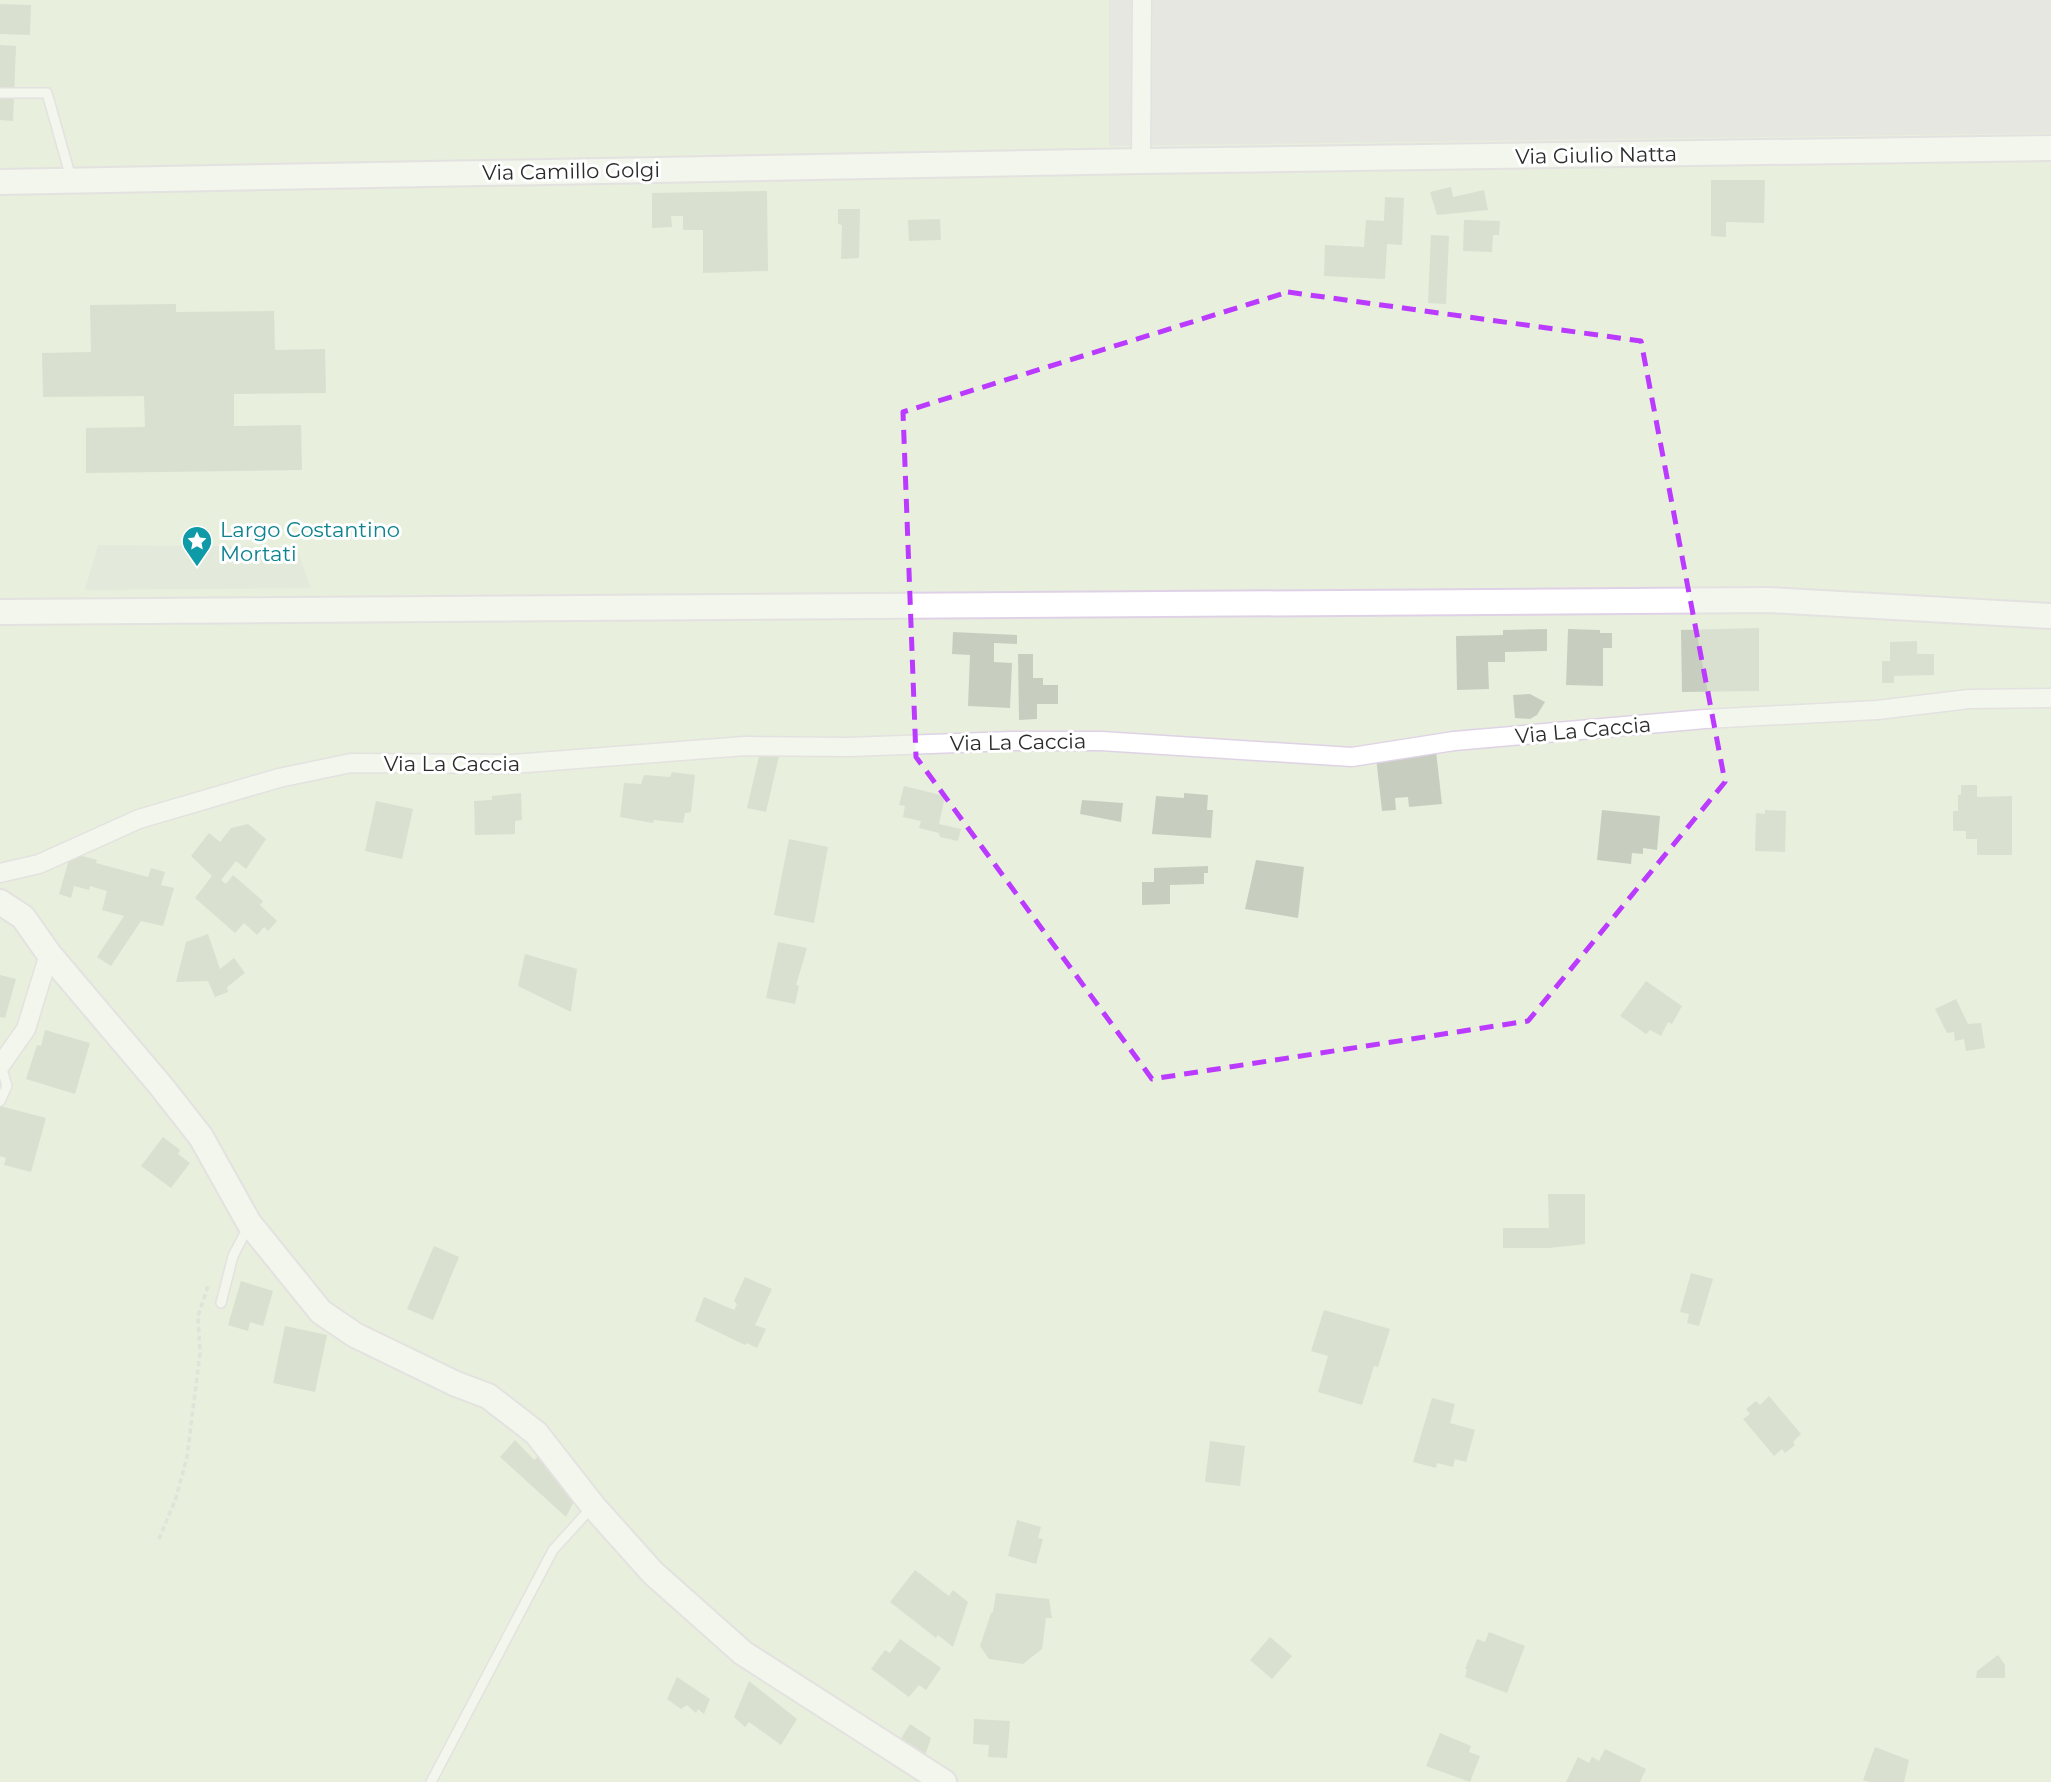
<svg xmlns="http://www.w3.org/2000/svg" width="2051" height="1782" viewBox="0 0 2051 1782" font-family="Montserrat,sans-serif">
<rect width="100%" height="100%" fill="#e8efdd"/>
<path fill="#e7dee6" d="M1109,0H2051V133L1109,146Z"/>
<path fill="#dde3d9" d="M98,545L296,547L311,588L85,590Z"/>
<path fill="#c7cec0" d="M0,4L31,5L30,35L0,34Z
M0,45L16,46L13,121L0,120Z
M1711,180H1765L1764,223L1726,222V237L1711,236Z
M1451,187L1453,197L1484,190L1488,210L1437,215L1430,192Z
M767,191L768,271L703,273V230H683V216H671L672,227L652,228V193Z
M1385,197L1404,198L1402,245L1387,244L1385,279L1324,276L1325,245L1364,247L1366,220L1384,221Z
M838,209H860L859,258L841,259L842,225L838,224Z
M940,219L941,240L909,241L908,220Z
M1464,220L1500,221L1499,235H1493L1492,252L1463,251Z
M1431,235L1449,236L1446,304L1428,303Z
M176,304V312L274,311L275,350L325,349L326,393L234,394V426L301,425L302,470L86,473V428L145,427L144,396L43,397L42,353L91,352L90,305Z
M1759,628V691L1682,692L1681,630Z
M1547,629V651L1505,652V662H1488L1489,689L1457,690L1456,636L1503,635V630Z
M1568,629L1600,630V633H1612V648H1603V686L1566,685Z
M953,632L1017,635V644L994,643V662L1012,663L1010,708L968,706L970,655L952,654Z
M1917,641V654H1934V675L1894,676V683H1882V661H1890V642Z
M1018,654H1033V678H1043V685H1058V704H1037V719L1019,720Z
M1530,694L1545,702L1537,715L1530,719L1515,718L1513,695Z
M1436,751L1442,804L1409,807L1408,797L1395,798L1396,810L1382,811L1376,757Z
M760,752L779,756L766,812L747,808Z
M672,772L695,775L691,812L685,813L683,823L654,820L653,823L620,817L624,783L641,784L644,775L670,777Z
M1961,785H1977V797L2012,796V855H1977V839H1966V831H1953V811H1958V795H1961Z
M904,786L945,796L939,824L961,829L958,841L940,837L939,833L919,828L921,821L903,817L905,806L899,805Z
M521,793L522,820L515,821V834L475,835L474,801L492,800V796Z
M1184,793L1208,795L1207,810H1213L1211,838L1152,834L1156,796L1184,798Z
M1082,800L1123,803L1121,822L1080,814Z
M376,801L413,809L402,859L365,851Z
M1602,810L1660,816L1657,850L1643,848V854L1632,853L1631,864L1597,860Z
M1765,810L1786,811L1785,852L1755,851L1756,813L1765,814Z
M248,824L266,839L246,869L236,861L221,880L226,884L233,875L263,901L260,905L277,921L268,931L264,927L257,935L244,923L235,933L195,898L212,876L191,856L209,833L220,842L231,828Z
M789,839L828,847L814,923L774,915Z
M71,853L97,860L96,863L148,877L151,868L165,872L161,885L174,888L163,926L141,921L111,966L97,957L124,916L102,910L107,891L90,886L89,890L74,886L71,898L59,894Z
M1256,860L1304,867L1298,918L1245,909Z
M1208,866V873H1204V884L1170,885V904L1142,905V882H1154V868Z
M208,934L220,969L234,958L245,973L227,987L228,992L215,997L208,981L176,982L186,942Z
M778,942L807,948L796,985L799,986L795,1004L766,998Z
M525,954L577,969L571,1012L518,986Z
M0,975L16,979L5,1018L0,1017Z
M1646,981L1682,1006L1672,1024L1668,1022L1661,1036L1650,1030L1646,1034L1620,1016Z
M1956,999L1968,1024L1981,1023L1985,1048L1966,1051L1964,1039L1955,1041L1954,1032L1947,1033L1935,1009Z
M45,1030L90,1043L75,1094L26,1079L37,1045L41,1046Z
M0,1106L46,1118L31,1172L4,1165L6,1158L0,1156Z
M163,1137L180,1150L178,1154L190,1163L171,1188L141,1166Z
M1548,1194H1585V1244L1549,1248H1503V1228H1549Z
M434,1246L459,1257L433,1320L407,1309Z
M1691,1273L1713,1279L1699,1326L1687,1323L1689,1314L1680,1312Z
M745,1277L772,1289L755,1325L766,1329L757,1348L747,1343L745,1345L695,1321L704,1297L734,1310L737,1304L734,1301Z
M241,1281L273,1291L263,1326L250,1322L248,1331L228,1325Z
M1324,1310L1390,1329L1378,1367L1374,1366L1362,1405L1318,1392L1328,1356L1311,1351Z
M285,1326L327,1335L315,1392L273,1383Z
M1769,1396L1801,1434L1793,1442L1795,1445L1785,1453L1782,1449L1774,1456L1743,1419L1750,1414L1746,1409L1756,1401L1760,1405Z
M1432,1398L1455,1404L1450,1423L1475,1430L1466,1462L1455,1459L1453,1467L1437,1463L1436,1468L1413,1462Z
M515,1440L534,1460L540,1455L576,1497L566,1517L500,1457Z
M1210,1441L1245,1446L1240,1486L1205,1482Z
M1017,1520L1041,1527L1038,1538L1043,1539L1036,1564L1008,1556Z
M915,1570L949,1596L953,1590L968,1602L953,1647L938,1635L936,1638L890,1602Z
M996,1593L1049,1599L1052,1618H1046L1042,1649L1023,1664L989,1659L980,1646L991,1613L993,1612Z
M1489,1632L1525,1646L1507,1693L1465,1677L1467,1669H1465L1477,1639L1485,1642Z
M1270,1637L1292,1656L1272,1679L1250,1660Z
M900,1639L941,1668L926,1690L919,1685L909,1697L871,1669L885,1650L890,1653Z
M1998,1655L2005,1665V1678H1976L1977,1671Z
M677,1677L710,1699L704,1714L698,1709L696,1713L687,1705L681,1709L667,1699Z
M749,1681L797,1719L781,1745L749,1722L745,1727L734,1717Z
M974,1719L1010,1721L1007,1758L988,1757L989,1745L973,1744Z
M910,1724L931,1738L922,1765L895,1748Z
M1440,1733L1471,1746L1469,1752L1480,1756L1470,1782L1426,1766Z
M1875,1747L1909,1760L1904,1782H1870L1863,1780Z
M1605,1749L1646,1769L1640,1782H1566L1578,1757L1589,1763L1592,1757L1599,1761Z"/>
<g fill="none" stroke-linecap="round" stroke-linejoin="round">
<g stroke="#dfd2e6" stroke-width="12">
<path id="lane" d="M0,93H47L71,178
M0,1101L7,1086L1,1066
M221,1303L233,1256L249,1225
M431,1782L553,1550L592,1507"/>
</g>
<g stroke="#dfd2e6" stroke-width="21">
<path id="street" d="M1141,161L1142,0
M0,873L39,864L139,819L279,778L351,763L513,764L745,746L849,747L1012,741H1101L1352,757L1454,741L1705,719L1877,710L1969,699L2051,698
M0,1066L26,1029L49,954"/>
</g>
<g stroke="#dfd2e6" stroke-width="28">
<path id="secondary" d="M0,182L1141,161L2051,148
M0,612L1769,600L2051,616
M0,902L23,917L49,954L161,1086L201,1137L249,1223L321,1312L355,1335L456,1384L488,1396L536,1433L593,1506L653,1573L743,1653L944,1782"/>
</g>
<path stroke="#d5d5d5" stroke-width="3.5" stroke-dasharray="5 3.5" stroke-linecap="butt" d="M159,1539L176,1498L187,1457L200,1353L198,1316L209,1283"/>
<use href="#lane" stroke="#fff" stroke-width="9"/>
<use href="#street" stroke="#fff" stroke-width="18"/>
<use href="#secondary" stroke="#fff" stroke-width="24"/>
</g>
<path d="M0 0H2051V1782H0ZM1288,292L1641,341L1725,782L1528,1021L1152,1079L916,757L903,412Z" fill="#e8efdd" fill-opacity=".55" fill-rule="evenodd"/>
<path fill="none" stroke="#bb3aff" stroke-width="5" stroke-dasharray="14 9" stroke-linejoin="round" d="M1288,292L1641,341L1725,782L1528,1021L1152,1079L916,757L903,412Z"/>
<defs>
<g id="sight-pin" transform="scale(1.575)"><path d="M0 17L-7.5 6A9.5 9.5 0 1 1 7.5 6Z" fill="#0f9aa8" stroke="#fff"/><path d="M0-6L1.8-2.2L6-1.7L2.9 1.2L3.7 5.4L0 3.3L-3.7 5.4L-2.9 1.2L-6-1.7L-1.8-2.2Z" fill="#fff"/></g>
</defs>
<g fill-rule="evenodd">
<use href="#sight-pin" x="197" y="541"/>
</g>
<g text-anchor="middle" dominant-baseline="central" stroke-width="6" stroke-linejoin="round" paint-order="stroke">
<g font-size="21" fill="#2c2c2c" stroke="#fff">
<text transform="translate(1596 155) rotate(-1)">Via Giulio Natta</text>
<text transform="translate(571 171) rotate(-1)">Via Camillo Golgi</text>
<text transform="translate(1583 730) rotate(-5)">Via La Caccia</text>
<text transform="translate(1018 742) rotate(-1)">Via La Caccia</text>
<text x="452" y="763">Via La Caccia</text>
</g>
<g font-size="21" fill="#0d838f" stroke="#fff" text-anchor="start">
<text x="220" y="529">Largo Costantino<tspan x="220" dy="24">Mortati</tspan></text>
</g>
</g>
</svg>
